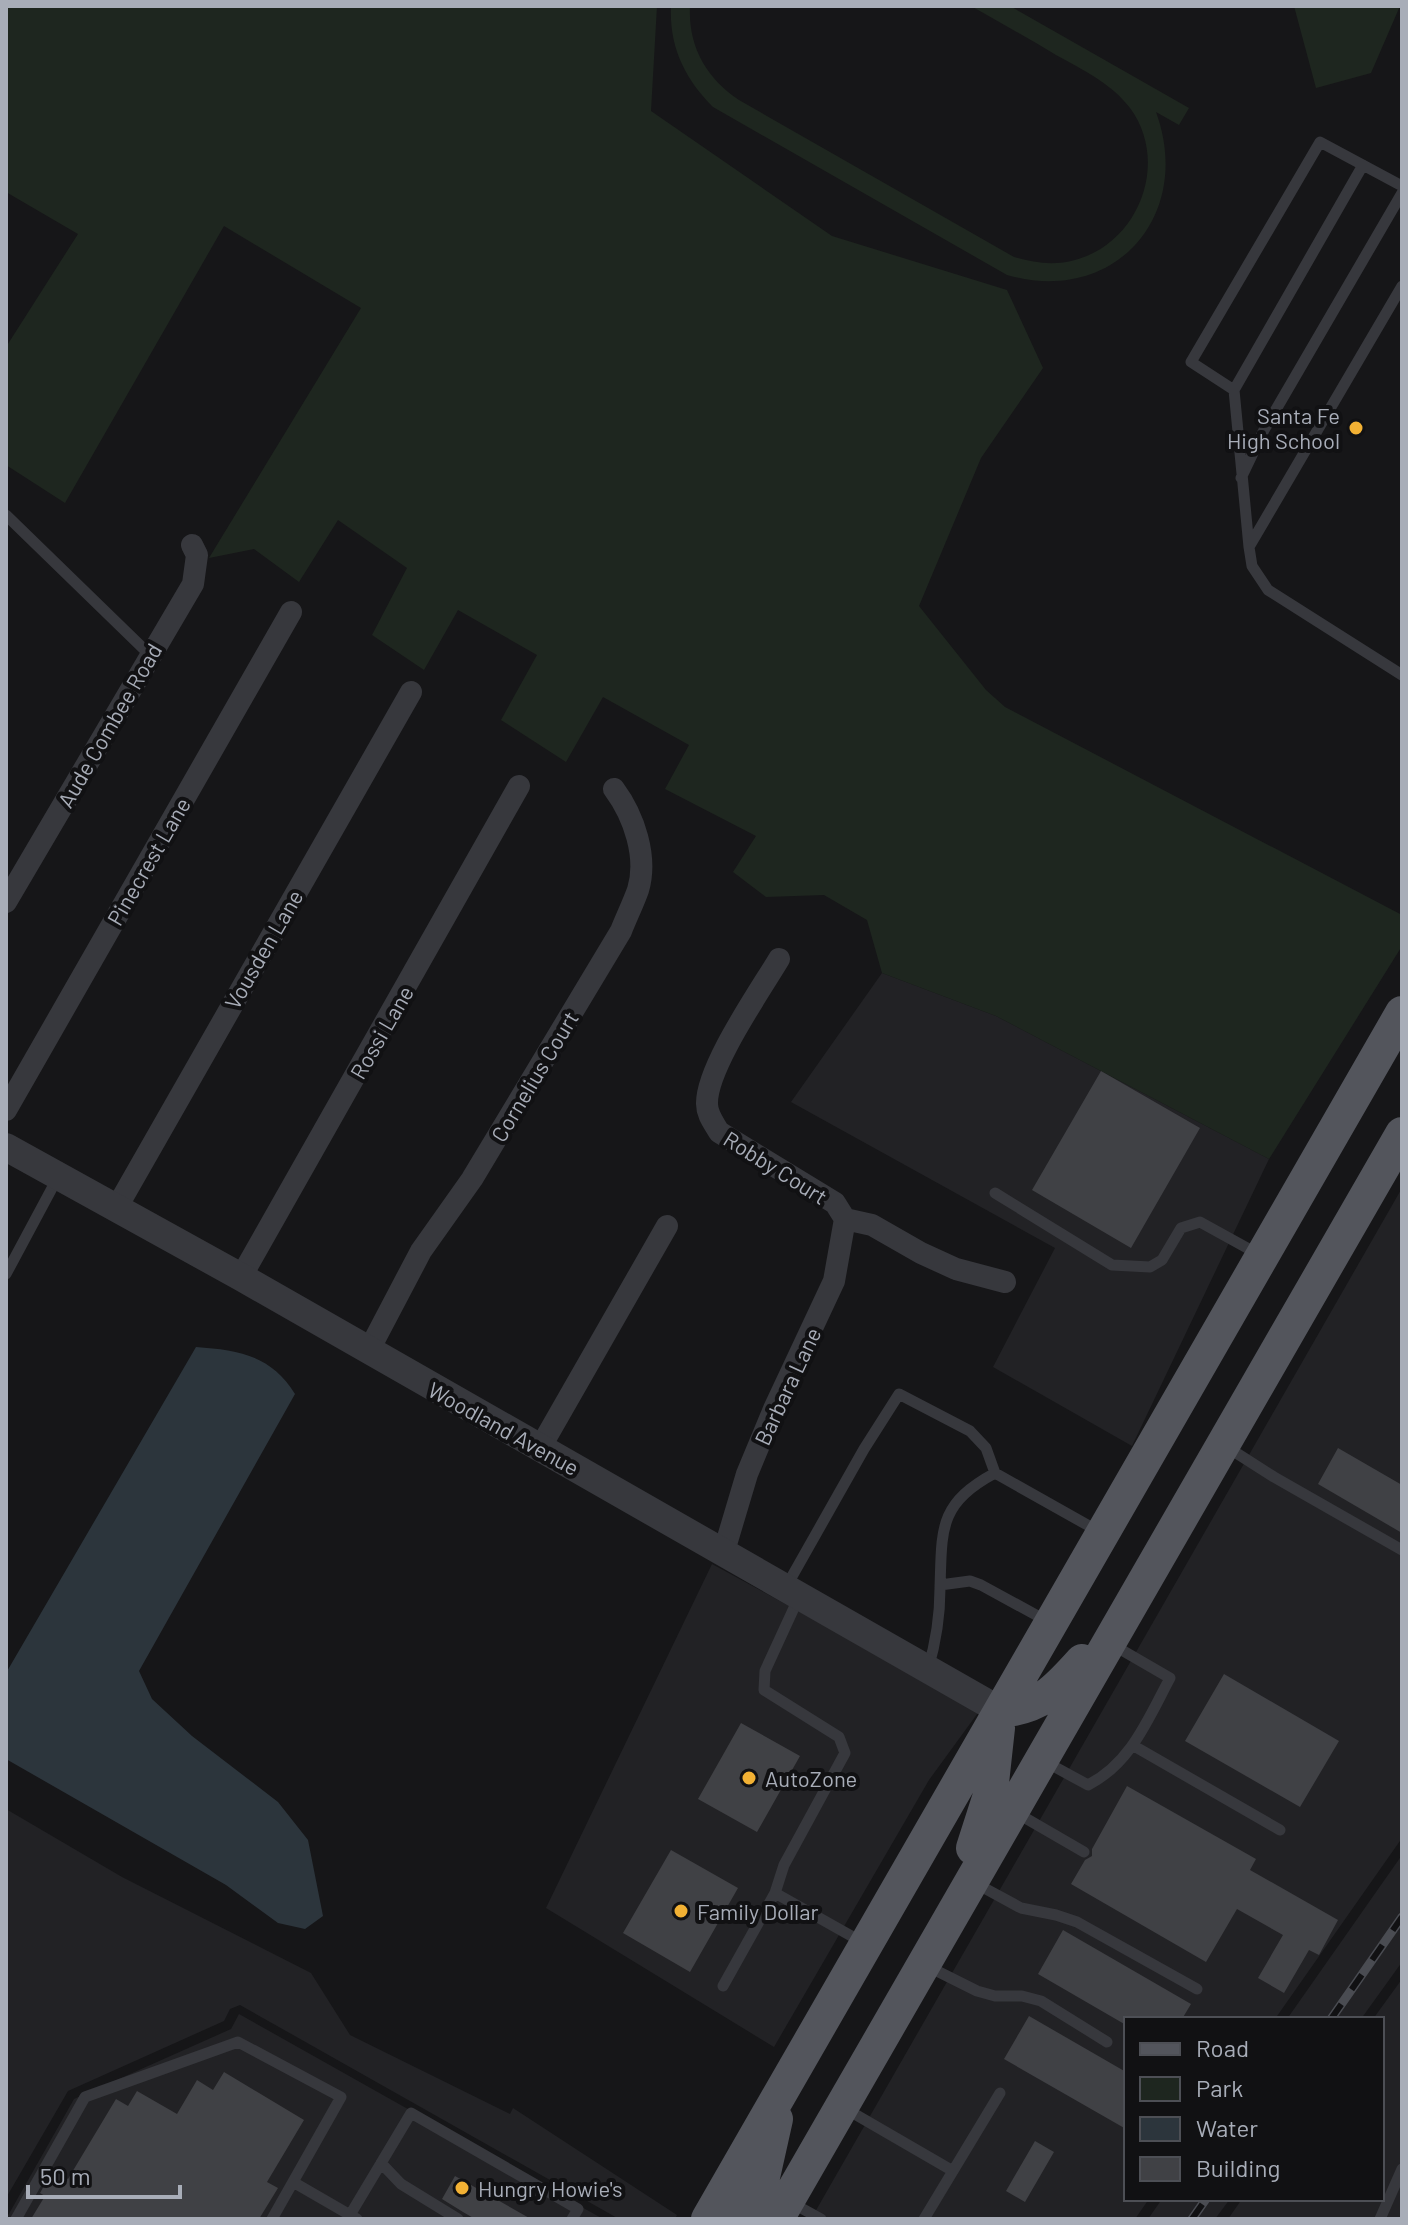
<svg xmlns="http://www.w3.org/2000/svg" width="1408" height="2225" viewBox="0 0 1408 2225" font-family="Barlow,sans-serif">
<rect width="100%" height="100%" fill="#161618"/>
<path fill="#222225" d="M882,973L996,1016L1269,1159L1132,1446L993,1367L1055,1248L791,1102Z
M1402,1188V1838L1275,2019H1126V2199H1149L1135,2219H811Z
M712,1564L980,1710L929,1780L774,2047L546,1908Z
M6,1809L122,1877L311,1973L350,2035L510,2114L513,2108L677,2215L675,2219H619L240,2005L230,2009L224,2021L68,2091L6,2198Z
M1402,1855V1962L1361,2019H1287Z
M1402,1979V2219H1228L1242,2199H1382V2019H1373Z
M239,2014L603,2219H6L74,2099L231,2029Z
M1162,2199H1230L1215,2219H1148Z"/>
<path fill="#1e261f" d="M6,6H657L651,111L832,236L1007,290L1043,368L981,458L919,606L986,690L1005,707L1402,915V946L1269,1159L996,1016L882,973L867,920L824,895L766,897L733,872L756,836L665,789L689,745L603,697L566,762L501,720L537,655L458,610L424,670L372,635L407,568L338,520L299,582L254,549L209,558L361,308L224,226L65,503L6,465V347L78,234L6,192Z
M671,6H690C688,46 706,78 739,100L1014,257C1034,263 1054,266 1075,260C1139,243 1170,162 1130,108C1111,83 1083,70 1056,55C1028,38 999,22 971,6H1010L1189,108L1179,125L1156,112C1194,216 1114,306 1007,275L713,107C685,79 669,47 671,6Z
M1294,6H1400L1371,73L1316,88Z"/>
<path fill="#2c353c" d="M196,1347C238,1350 271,1355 295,1394L139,1671L152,1699L192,1736L278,1802L308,1840L323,1916L305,1929L278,1923L226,1885L6,1759V1673Z"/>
<path fill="#404145" d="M1101,1071L1200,1128L1131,1248L1032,1190Z
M1338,1448L1402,1485V1533L1318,1484Z
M1224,1674L1339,1741L1300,1807L1185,1741Z
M741,1723L800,1756L757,1832L698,1799Z
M1127,1786L1256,1859L1250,1870L1338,1920L1319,1955L1309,1950L1284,1993L1258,1978L1283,1935L1237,1909L1206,1962L1071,1884L1085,1860L1092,1856V1849Z
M671,1850L738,1888L690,1972L623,1933Z
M1063,1930L1191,2004L1182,2019H1126V2025L1038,1974Z
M1029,2016L1126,2072V2129L1004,2059Z
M224,2072L304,2120L267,2182L278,2188L259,2219H31L45,2196L40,2193L53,2170L68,2179L116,2099L128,2106L137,2091L177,2114L197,2080L213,2090Z
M1035,2141L1054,2152L1025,2202L1006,2191Z
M455,2176L531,2219H475L463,2212L442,2199Z"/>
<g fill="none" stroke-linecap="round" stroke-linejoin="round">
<path stroke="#37383d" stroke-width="11" d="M1402,186L1320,142L1191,362L1234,390L1249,547L1252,566L1268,590L1402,675
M1234,390L1363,165
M1241,478L1264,430L1402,193
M6,515L150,655
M1249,547L1402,286
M995,1193L1112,1265L1150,1267L1162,1260L1181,1228L1200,1222L1258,1254
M6,1274L58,1177
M1227,1447L1274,1477L1402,1550
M940,1585L970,1581L981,1585L1047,1621
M786,1587L864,1449L899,1394L970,1431L986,1448L995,1473L1098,1531
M799,1597L765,1671L764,1690L839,1737L845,1753L784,1865L775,1893L862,1942
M928,1669C936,1642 940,1616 940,1588C942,1529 938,1504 995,1473
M1134,1746L1280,1830
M1044,1761L1088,1785C1131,1763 1148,1719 1170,1678L1113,1645
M1015,1812L1084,1852
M975,1883L1021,1908L1056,1915L1077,1922L1197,1989
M927,1966L977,1991L995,1996H1022L1041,2001L1107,2042
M723,1986L775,1893
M846,2109L953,2171
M381,2163L401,2184L458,2219
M293,2182L357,2219
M792,2203L821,2219
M350,2215L411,2113L578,2209L572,2219
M16,2219L85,2097L238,2042L341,2097L272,2219
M924,2219L1000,2093
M1380,2219L1402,2169"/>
<path stroke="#37383d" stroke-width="22" d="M6,902L193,584L197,555L192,545
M779,959C760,991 706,1068 707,1104C707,1115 714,1123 719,1132L835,1203L845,1219L872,1225L921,1253L956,1269L1005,1282
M6,1110L291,612
M117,1207L411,692
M241,1277L519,786
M369,1350L421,1251L472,1179L621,931C626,918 633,904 638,890C648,857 634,816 614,789
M540,1448L667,1226
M724,1551L747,1474L774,1409L834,1281L845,1219"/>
<path stroke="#37383d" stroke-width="28" d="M6,1147L241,1277L1001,1711"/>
<path stroke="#53555c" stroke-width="34" d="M1001,1711C1041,1707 1056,1690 1082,1661
M973,1848L991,1792L998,1728
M708,2219L1402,1013
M743,2219L761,2186L776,2119
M777,2219L1402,1134"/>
<g stroke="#4a4c52" stroke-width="9">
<path id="rail" d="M1331,2019L1402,1917
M1192,2219L1206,2199"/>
</g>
<use href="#rail" stroke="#111113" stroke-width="6" stroke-dasharray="18" stroke-linecap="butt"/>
</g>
<g fill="#f2b134" stroke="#111113" stroke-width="3">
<circle cx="1356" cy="428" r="8"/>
<circle cx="749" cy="1778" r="8"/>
<circle cx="681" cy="1911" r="8"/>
<circle cx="462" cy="2188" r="8"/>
</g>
<g text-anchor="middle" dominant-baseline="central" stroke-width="8" stroke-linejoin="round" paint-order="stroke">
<g font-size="22" fill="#a8adb8" stroke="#111113" text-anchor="start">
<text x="1340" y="415" text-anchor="end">Santa Fe<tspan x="1340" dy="25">High School</tspan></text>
<text x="765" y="1778">AutoZone</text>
<text x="697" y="1911">Family Dollar</text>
<text x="478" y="2188">Hungry Howie's</text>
</g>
<g font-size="22" fill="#a8adb8" stroke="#111113">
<text transform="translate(109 725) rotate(-60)">Aude Combee Road</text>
<text transform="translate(148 861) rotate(-60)">Pinecrest Lane</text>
<text transform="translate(263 949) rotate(-60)">Vousden Lane</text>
<text transform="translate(381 1032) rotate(-60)">Rossi Lane</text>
<text transform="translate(534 1076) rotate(-59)">Cornelius Court</text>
<text transform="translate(776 1167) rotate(32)">Robby Court</text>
<text transform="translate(787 1386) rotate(-65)">Barbara Lane</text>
<text transform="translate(504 1428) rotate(29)">Woodland Avenue</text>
</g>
</g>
<rect width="1408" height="2225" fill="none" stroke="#a8adb8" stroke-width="16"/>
<rect x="1124" y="2017" width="260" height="184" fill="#111113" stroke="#4d4f55" stroke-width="2"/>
<rect x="1140" y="2043" width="40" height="12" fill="#53555c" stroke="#4d4f55" stroke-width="2"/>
<text x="1196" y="2057" font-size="24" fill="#a8adb8">Road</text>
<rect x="1140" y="2077" width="40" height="24" fill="#1e261f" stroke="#4d4f55" stroke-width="2"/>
<text x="1196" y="2097" font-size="24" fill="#a8adb8">Park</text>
<rect x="1140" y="2117" width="40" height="24" fill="#2c353c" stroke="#4d4f55" stroke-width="2"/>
<text x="1196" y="2137" font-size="24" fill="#a8adb8">Water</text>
<rect x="1140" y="2157" width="40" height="24" fill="#404145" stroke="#4d4f55" stroke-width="2"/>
<text x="1196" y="2177" font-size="24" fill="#a8adb8">Building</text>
<path d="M28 2185v12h152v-12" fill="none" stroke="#a8adb8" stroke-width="4"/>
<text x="40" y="2185" font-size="24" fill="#a8adb8" stroke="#111113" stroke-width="6" paint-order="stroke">50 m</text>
</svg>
